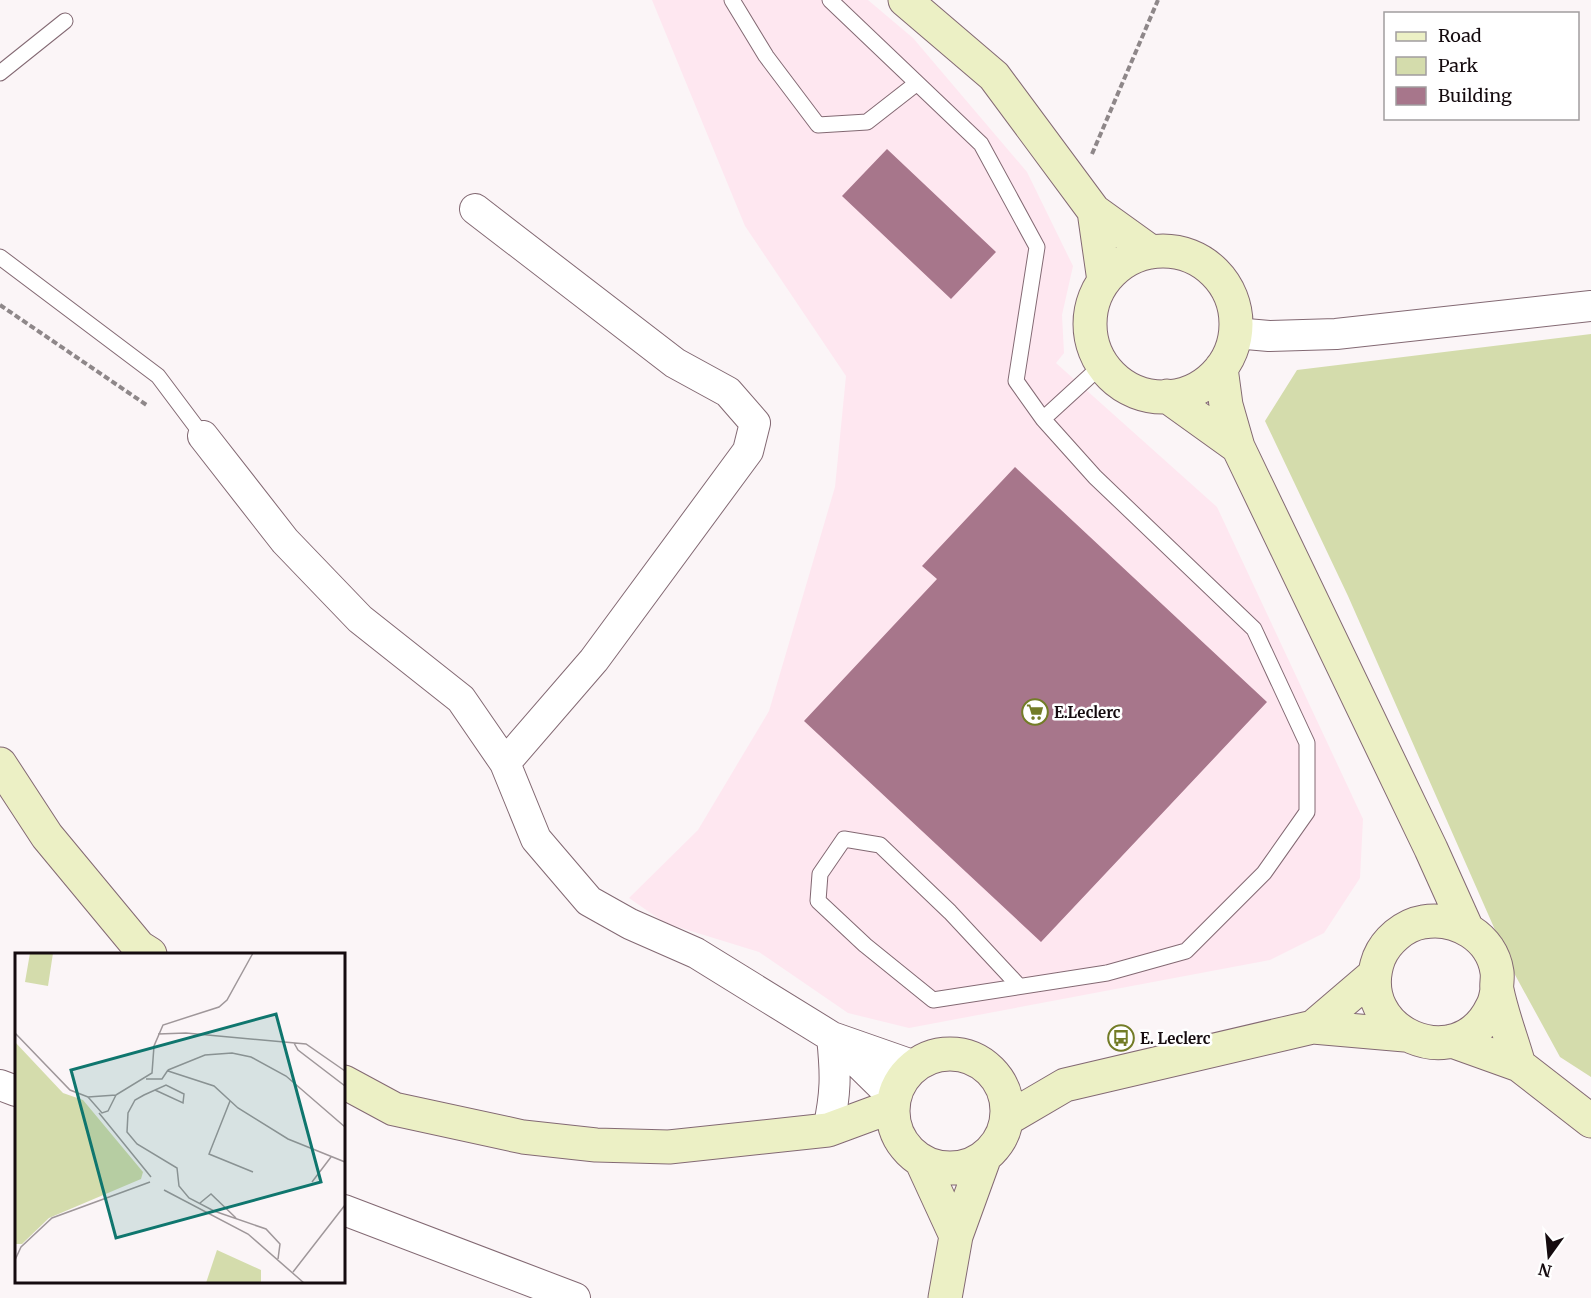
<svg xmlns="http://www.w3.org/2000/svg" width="1591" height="1298" viewBox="0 0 1591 1298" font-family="Merriweather,serif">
<rect width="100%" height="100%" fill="#fbf5f7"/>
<path fill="#fee7f0" d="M652,0H868L913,38L1027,172L1073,266L1062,315L1064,353L1056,363L1217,507L1363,819L1360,878L1324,933L1270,960L909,1028L848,1013L759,952L665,923L629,898L698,830L769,711L835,487L846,376L745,226Z"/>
<path fill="#d4dcac" d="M1591,334V1077L1560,1057L1514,973L1348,596L1265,421L1297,370Z"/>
<path fill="#a7768b" d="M887,149L996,252L951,299L842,196Z
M1015,467L1267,702L1041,942L804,721L937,579L922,566Z"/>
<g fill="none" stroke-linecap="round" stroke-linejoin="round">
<g stroke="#836973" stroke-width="17">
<path id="lane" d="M732,0L766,56L818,125L867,122L917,83
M830,0L981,144L1037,247L1016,381L1043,419L1095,477L1254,629L1307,743V812L1264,873L1186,951L1107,973L933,1000L865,945L818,901L820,874L844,839L880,845L950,912L1019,986
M0,73L65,21
M0,257L158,376L203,436
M1043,419L1102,365"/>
</g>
<g stroke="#836973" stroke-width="32">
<path id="street" d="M475,209L675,363L728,392L755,423L748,451L594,660L505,763
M1235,333L1269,336L1336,334L1591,306
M203,436L285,541L360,619L461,699L505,763L536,839L589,901L630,924L696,953L832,1037L915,1066
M839,1044L894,1098
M0,1085L16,1091
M828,1130C836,1093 836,1075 832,1037
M344,1210L575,1298"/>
</g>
<g stroke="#836973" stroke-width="35">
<path id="secondary" d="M905,0L994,76L1094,211L1151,252
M1094,211L1104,281
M1090 324a73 73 0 1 1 146 0a73 73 0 1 1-146 0Z
M1221,368L1226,405L1238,447L1431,849L1467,929
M1167,396L1238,447
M0,764L47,836L139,947L150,954
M1497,990C1496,996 1495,1002 1492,1007C1459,1078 1351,1033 1379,958C1386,941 1404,925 1423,922C1456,916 1492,937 1497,972C1498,978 1496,985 1497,990C1502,1015 1512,1040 1519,1065
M1313,1027L1375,974
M1452,1041L1519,1065L1591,1121
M893 1111a57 57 0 1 1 114 0a57 57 0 1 1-114 0Z
M344,1082L394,1109L523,1137L596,1145L669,1147L828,1130L893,1106
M1007,1119L1065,1085L1313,1027L1405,1035
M921,1160L956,1236
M945,1298L956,1236L985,1156"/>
</g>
<path stroke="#8e8789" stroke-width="4" stroke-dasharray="6 3" stroke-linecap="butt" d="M1092,154L1158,0
M0,305L148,406"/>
<use href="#lane" stroke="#fff" stroke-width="15"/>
<use href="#street" stroke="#fff" stroke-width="30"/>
<use href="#secondary" stroke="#ecf0c5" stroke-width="33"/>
</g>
<defs>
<g id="supermarket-ring" transform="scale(1.35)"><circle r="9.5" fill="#fff" stroke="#737c27" stroke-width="1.5"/><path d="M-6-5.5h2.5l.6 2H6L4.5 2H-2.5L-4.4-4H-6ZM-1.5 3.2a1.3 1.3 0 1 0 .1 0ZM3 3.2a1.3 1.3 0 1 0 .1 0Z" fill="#737c27"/></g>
<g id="bus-ring" transform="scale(1.35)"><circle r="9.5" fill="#fff" stroke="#737c27" stroke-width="1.5"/><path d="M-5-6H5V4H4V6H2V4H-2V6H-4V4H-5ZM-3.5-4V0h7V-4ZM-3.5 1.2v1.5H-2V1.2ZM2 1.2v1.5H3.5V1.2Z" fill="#737c27"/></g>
</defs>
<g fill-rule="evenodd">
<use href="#supermarket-ring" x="1035" y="712"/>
<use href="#bus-ring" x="1121" y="1038"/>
</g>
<g text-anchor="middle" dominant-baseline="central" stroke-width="5" stroke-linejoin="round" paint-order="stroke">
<g font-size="15" font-weight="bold" fill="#150b0f" stroke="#fff" text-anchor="start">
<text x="1054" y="712">E.Leclerc</text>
<text x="1140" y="1038">E. Leclerc</text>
</g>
</g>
<g transform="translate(15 953)">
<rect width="330" height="330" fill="#fbf5f7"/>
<path d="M15,0H38L33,33L10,29ZM0,89L48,140L68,147L128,219L126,226L34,265L7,291H0ZM202,297L246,317V330H191Z" fill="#d4dcac"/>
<path fill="none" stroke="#9f979a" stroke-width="1.5" d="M0,80L55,137L73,144L101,142L137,120L139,93L148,72L204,54L212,47L238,0M143,81L171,80L291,91L330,118M279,90L283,97L330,133M153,117L190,102L217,100L236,104L271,123L330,174M153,118L199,133L223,155L273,186L330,209M131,126H147L153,117M140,137L168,150L169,141L151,132L129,142L120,147L113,160L112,179L122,191L162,215L164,233L174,245L199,258L251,276L265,291L263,306M73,144L87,160L93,158L101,142M215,148L194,201L238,219M84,160L136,224M297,229L316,204M149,237L233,281L289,330M185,250L196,241L221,265M0,307L6,294L37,265L135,229M278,319L330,252"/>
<path fill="#0f766e" fill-opacity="0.15" stroke="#0f766e" stroke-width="3" d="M261,61L306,229L101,285L56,117Z"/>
<rect width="330" height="330" fill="none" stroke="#150b0f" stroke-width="3"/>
</g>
<rect x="1384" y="12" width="195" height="108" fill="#ffffff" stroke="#a19d9f" stroke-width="1.5"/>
<rect x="1396" y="32" width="30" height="9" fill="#ecf0c5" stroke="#a19d9f" stroke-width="1.5"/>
<text x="1438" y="42" font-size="18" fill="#150b0f">Road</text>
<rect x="1396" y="57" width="30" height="18" fill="#d4dcac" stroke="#a19d9f" stroke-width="1.5"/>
<text x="1438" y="72" font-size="18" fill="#150b0f">Park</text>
<rect x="1396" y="87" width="30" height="18" fill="#a7768b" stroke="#a19d9f" stroke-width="1.5"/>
<text x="1438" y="102" font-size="18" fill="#150b0f">Building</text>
<g transform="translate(1549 1256) rotate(195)" stroke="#ffffff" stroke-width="4.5" paint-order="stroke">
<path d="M0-4.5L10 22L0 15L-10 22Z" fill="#150b0f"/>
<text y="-9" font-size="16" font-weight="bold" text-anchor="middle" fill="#150b0f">N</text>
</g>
</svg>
